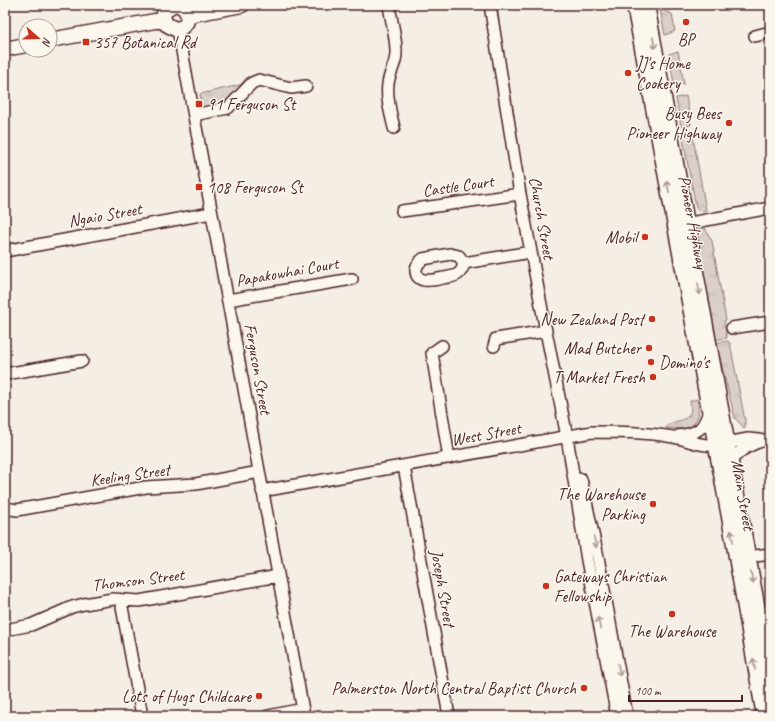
<svg xmlns="http://www.w3.org/2000/svg" width="775" height="721" viewBox="0 0 775 721" font-family="Caveat,sans-serif">
<defs>
<pattern id="grass-tufts" width="24" height="20" patternUnits="userSpaceOnUse"><rect width="24" height="20" fill="#dbd0c9"/><path d="M3 7l-1-3M5 7V3M7 7l1-3M15 17l-1-3M17 17v-4M19 17l1-3" fill="none" stroke="#bdb2ad"/></pattern>
</defs>
<rect width="100%" height="100%" fill="#f4eee4"/>
<filter id="ink" filterUnits="userSpaceOnUse"><feTurbulence type="fractalNoise" baseFrequency=".025" numOctaves="2"/><feDisplacementMap in="SourceGraphic" scale="8" xChannelSelector="R" yChannelSelector="G"/><feConvolveMatrix kernelMatrix="1 2 1 2 8 2 1 2 1" color-interpolation-filters="sRGB"/></filter>
<g filter="url(#ink)">
<path fill="url(#grass-tufts)" stroke="#92787a" d="M660,9L672,14L675,31L665,35Z
M678,51L684,84H674L669,54Z
M248,76L249,82L229,103L202,109L200,94L240,85Z
M686,96L691,125L681,127L676,98Z
M692,132L706,210C702,211 698,211 696,207L682,134Z
M705,228L712,241L726,320L724,321L727,338L714,340L713,336L715,332L697,239L700,231Z
M728,341L729,343H730L745,421V429L735,418L719,355L716,351L714,343Z
M697,399C699,409 700,418 692,425L693,427L686,429L666,428C671,417 696,426 690,401Z"/>
<g fill="none" stroke-linecap="round" stroke-linejoin="round">
<g stroke="#4a1f2b" stroke-width="14">
<path id="minor" d="M389,5C391,20 396,36 396,51C397,63 389,73 388,84C386,99 391,114 394,128
M490,5L520,194L546,331L567,437L587,560L617,716
M178,29L304,716
M755,36L770,32
M194,115L228,108L252,83L259,80L291,88L306,86
M402,211L520,194
M680,225L770,208
M5,251L211,213
M450,254L459,256L464,263C463,268 462,271 458,274C454,277 448,277 443,278C434,280 415,285 416,269C417,264 419,262 423,259Z
M464,263L531,252
M228,300L352,279
M732,328L770,322
M442,346L432,353L449,458
M494,346L496,339L546,331
M5,374L82,361
M678,436C698,433 703,430 709,411
M727,443L748,439L759,440
M731,460C741,449 755,442 770,439
M404,466L449,716
M581,479L598,557L627,716
M262,491L592,432C619,432 646,432 673,437C687,439 701,447 715,445
M5,508L17,510L146,487L196,484L259,472
M748,557L770,554
M122,600V607L142,716
M5,630L31,625L72,607L84,604L113,599L139,601L278,576
M268,716L303,709"/>
</g>
<g stroke="#4a1f2b" stroke-width="17">
<path id="major" d="M173,5C164,9 161,16 166,24L175,29C186,28 191,19 185,9L179,5
M634,5L729,517L764,716
M647,5L770,675
M188,15L242,5
M50,40L155,21H164
M5,49L26,45"/>
</g>
<use href="#minor" stroke="#fbf7ec" stroke-width="11"/>
<use href="#major" stroke="#fbf7ec" stroke-width="14"/>
</g>
<defs><path id="oneway-shaft" d="M-6 0H5M1.5-3L5.5 0L1.5 3" fill="none" stroke-width="1.6" stroke-linecap="round" stroke-linejoin="round"/></defs>
<g stroke="#ab9695">
<use href="#oneway-shaft" transform="translate(654 43) rotate(80)"/>
<use href="#oneway-shaft" transform="translate(668 187) rotate(-101)"/>
<use href="#oneway-shaft" transform="translate(699 289) rotate(80)"/>
<use href="#oneway-shaft" transform="translate(732 536) rotate(-100)"/>
<use href="#oneway-shaft" transform="translate(595 542) rotate(77)"/>
<use href="#oneway-shaft" transform="translate(752 578) rotate(80)"/>
<use href="#oneway-shaft" transform="translate(599 623) rotate(-101)"/>
<use href="#oneway-shaft" transform="translate(754 664) rotate(-100)"/>
<use href="#oneway-shaft" transform="translate(619 670) rotate(80)"/>
</g>
</g>
<g fill="#c8321e" stroke="#fbf7ec" stroke-width="1.5">
<circle cx="686" cy="22" r="4"/>
<rect x="82" y="38" width="8" height="8" rx="2"/>
<circle cx="628" cy="73" r="4"/>
<rect x="195" y="100" width="8" height="8" rx="2"/>
<circle cx="729" cy="123" r="4"/>
<rect x="195" y="183" width="8" height="8" rx="2"/>
<circle cx="645" cy="237" r="4"/>
<circle cx="652" cy="319" r="4"/>
<circle cx="649" cy="348" r="4"/>
<circle cx="651" cy="362" r="4"/>
<circle cx="653" cy="377" r="4"/>
<circle cx="653" cy="504" r="4"/>
<circle cx="546" cy="586" r="4"/>
<circle cx="672" cy="614" r="4"/>
<circle cx="584" cy="688" r="4"/>
<circle cx="259" cy="696" r="4"/>
</g>
<g text-anchor="middle" dominant-baseline="central" stroke-width="3" stroke-linejoin="round" paint-order="stroke">
<g font-size="17" fill="#4a1f2b" stroke="#fbf7ec" text-anchor="end">
<text x="686" y="39" text-anchor="middle">BP</text>
<text x="94" y="42" text-anchor="start">357 Botanical Rd</text>
<text x="636" y="63" text-anchor="start">JJ's Home<tspan x="636" dy="20">Cookery</tspan></text>
<text x="207" y="104" text-anchor="start">91 Ferguson St</text>
<text x="721" y="113">Busy Bees<tspan x="721" dy="20">Pioneer Highway</tspan></text>
<text x="207" y="187" text-anchor="start">108 Ferguson St</text>
<text x="637" y="237">Mobil</text>
<text x="644" y="319">New Zealand Post</text>
<text x="641" y="348">Mad Butcher</text>
<text x="659" y="362" text-anchor="start">Domino's</text>
<text x="645" y="377">T Market Fresh</text>
<text x="645" y="494">The Warehouse<tspan x="645" dy="20">Parking</tspan></text>
<text x="554" y="576" text-anchor="start">Gateways Christian<tspan x="554" dy="20">Fellowship</tspan></text>
<text x="672" y="631" text-anchor="middle">The Warehouse</text>
<text x="576" y="688">Palmerston North Central Baptist Church</text>
<text x="251" y="696">Lots of Hugs Childcare</text>
</g>
<g font-size="17" fill="#4a1f2b" stroke="#fbf7ec">
<text transform="translate(458 186) rotate(-8)">Castle Court</text>
<text transform="translate(105 215) rotate(-10)">Ngaio Street</text>
<text transform="translate(542 218) rotate(80)">Church Street</text>
<text transform="translate(693 222) rotate(79)">Pioneer Highway</text>
<text transform="translate(287 272) rotate(-10)">Papakowhai Court</text>
<text transform="translate(258 369) rotate(80)">Ferguson Street</text>
<text transform="translate(486 434) rotate(-10)">West Street</text>
<text transform="translate(130 475) rotate(-8)">Keeling Street</text>
<text transform="translate(743 495) rotate(80)">Main Street</text>
<text transform="translate(138 580) rotate(-7)">Thomson Street</text>
<text transform="translate(443 588) rotate(80)">Joseph Street</text>
</g>
</g>
<rect width="775" height="721" fill="none" stroke="#fbf7ec" stroke-width="20"/>
<rect x="10" y="10" width="755" height="701" fill="none" stroke="#4a1f2b" stroke-width="1.5" filter="url(#ink)"/>
<g transform="translate(38 38) rotate(110)"><circle r="19" fill="#fbf7ec" stroke="#b4a19f"/>
<path d="M0-3L7 15L0 10L-7 15Z" fill="#c8321e"/>
<text y="-6" font-size="11" font-weight="bold" text-anchor="middle" fill="#4a1f2b">N</text>
</g>
<path d="M629 695v6h113v-6" fill="none" stroke="#4a1f2b" stroke-width="2"/>
<text x="635" y="695" font-size="12" fill="#4a1f2b" stroke="#fbf7ec" stroke-width="3" paint-order="stroke">100 m</text>
</svg>
